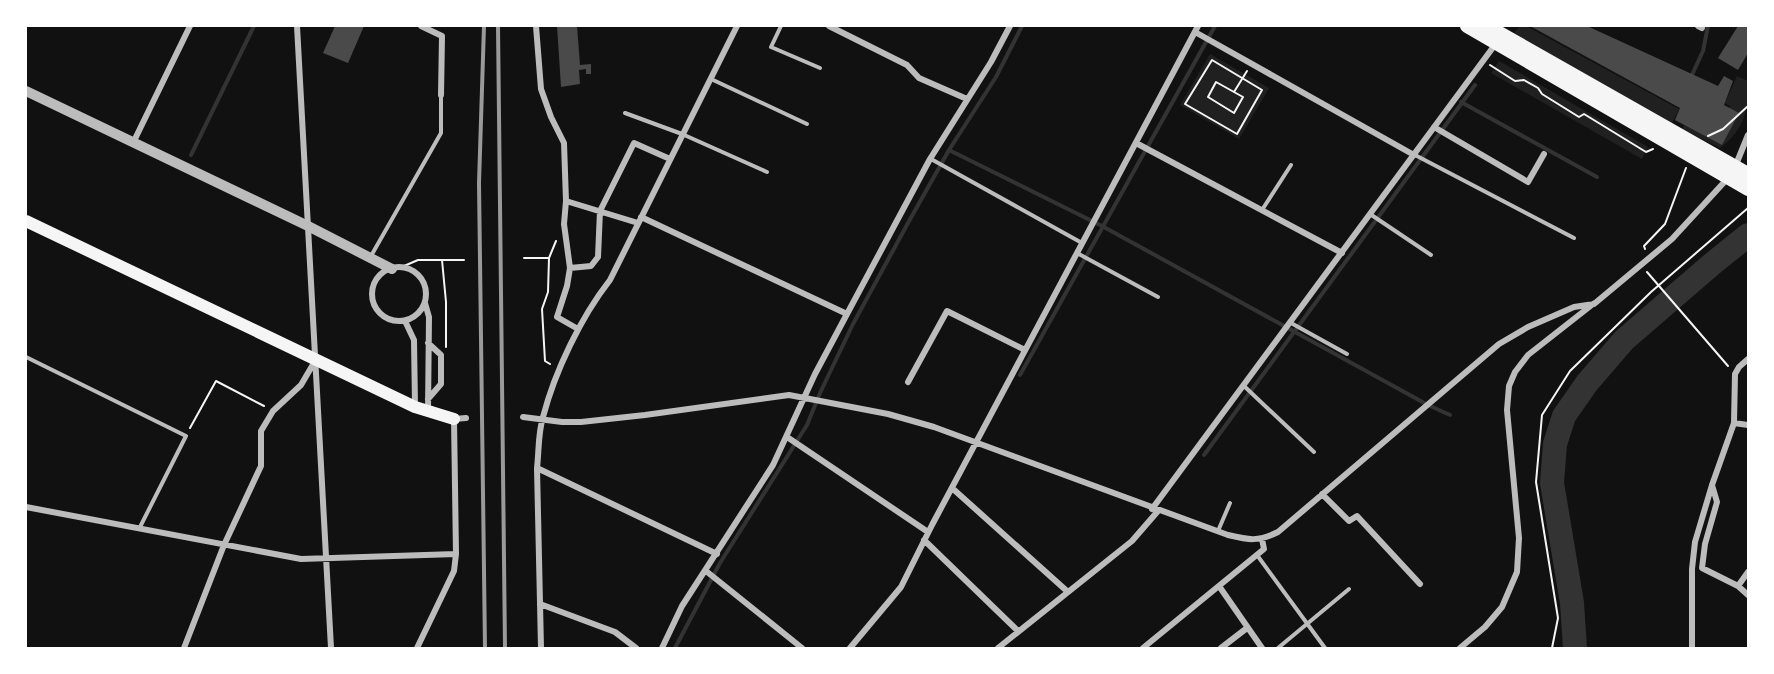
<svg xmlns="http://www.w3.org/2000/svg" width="1774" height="674" viewBox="0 0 1774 674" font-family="Quicksand,sans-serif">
<rect width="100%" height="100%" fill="#111"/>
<path fill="#202020" d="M1520,26H1526L1679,109L1671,125L1514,33Z
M1210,54L1269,88L1239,139L1180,105Z
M1499,61L1648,147L1642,159L1491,73Z
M1737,76L1748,81C1748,111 1745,129 1720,148L1682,129L1693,110L1721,124L1730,106L1725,103Z"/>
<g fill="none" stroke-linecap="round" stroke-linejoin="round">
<path stroke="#333" stroke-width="4" d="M1691,77L1703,51L1708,26
M1461,102L1597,177
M949,150L1102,226L1428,405L1450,415
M191,155L254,26
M1020,375L1215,26
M1204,455L1475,85
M675,648L720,563L807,425L820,393L853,324L908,223L949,150L996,77L1022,26"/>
<path stroke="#333" stroke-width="24" d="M1575,648L1572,603L1552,483L1555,444L1564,416L1587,383L1624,340L1712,264L1748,235"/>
</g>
<path fill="#4a4a4a" d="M335,26H364L348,63L323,53Z
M557,26H577L580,65L591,64V74H586V69L579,70L580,84L561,87Z
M1530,26H1587L1718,86L1724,76L1733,81L1724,105L1739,113L1722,145L1675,120L1680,108Z
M1738,26H1748V53L1738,70L1718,58Z"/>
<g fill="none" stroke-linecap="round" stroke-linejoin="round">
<path stroke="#f5f5f5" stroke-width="2" d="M1212,60L1262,90L1237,134L1185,104Z
M1490,65L1515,81L1524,80L1538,88L1542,94L1579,117L1584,114L1646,152L1653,149
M1234,92L1216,82L1208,97L1234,113L1243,97L1234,92L1247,71
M1708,136L1723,129L1748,106
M1645,249L1644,246L1665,224L1686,168
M524,258H549L548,292L542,309L545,361L550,364
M549,258L556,241
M442,260L446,302V347
M404,266L418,260H464
M1647,272L1728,366
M190,428L216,381L264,406
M1552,648L1558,618L1536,482L1542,415L1570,371L1651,292L1748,208"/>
<path stroke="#bcbcbc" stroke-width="4" d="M781,26L771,47L820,68
M711,79L807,124
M625,113L682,134L767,172
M1415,155L1574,238
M931,159L1082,243
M1262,210L1291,165
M1370,214L1431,255
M1077,253L1158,297
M371,256L441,133V95
M1291,323L1347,354
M26,357L186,436L139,529
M1244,386L1314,452
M1218,531L1230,503
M1257,555L1325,648
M1278,648L1349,589"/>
<path stroke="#bcbcbc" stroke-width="6" d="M297,26L331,648
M421,26L442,36L441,95
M536,26L541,89L551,117L564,143L566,201L564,224L570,268L567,286L557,317L578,329
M829,26L907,65L919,78L967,99
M1698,26L1702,28
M1195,32L1414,155
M1434,127L1528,182L1544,154
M133,143L190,26
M1136,143L1342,253
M1735,167L1748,135
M566,201L638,223
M641,217L847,314L815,374L773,465L682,606L662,648
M372 294a27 27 0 1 1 54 0a27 27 0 1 1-54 0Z
M570,268L591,266L598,257L600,211L634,143L670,159
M425,303L429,317L428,410
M847,314L930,159L991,62L1010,26
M405,321L414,340L415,406
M908,382L947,311L1025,350
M428,399L441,384V355L428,343
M523,417L562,422H581L645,415L789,395L888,414L934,427L1228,535C1249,540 1258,542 1278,532L1499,344L1528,327L1574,307L1594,304L1672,239L1728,178
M1734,423L1748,425
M787,437L928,532
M537,468L541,648
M1712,485L1717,502L1705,544L1702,568L1738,586L1748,595
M952,488L1068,592
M1322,494L1349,521L1357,516L1420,584
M26,507L301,559L456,554L454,419L466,418
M1152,509L1497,42
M924,540L1018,631
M717,554L537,468C539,451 538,433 543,417C555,371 581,317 610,280L737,26
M706,571L802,648
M1219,586L1262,648
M1738,586L1748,572
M540,604L615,632L636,648
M184,648L224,545L261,466V431L273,411L301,385L315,361
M417,648L454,571L456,554
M850,648L901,587L932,525L1198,26
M998,648L1132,541L1158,511
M1143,648L1264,549L1262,539
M1221,648L1247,628
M1460,648L1485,627L1502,607L1517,572L1519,538L1507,410L1509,386L1515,372L1528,355L1593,304
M1692,648V569L1695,542L1712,485L1734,423L1735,374L1739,367L1748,359"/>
<path stroke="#bcbcbc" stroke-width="10" d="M26,91L308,226L392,269"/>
<path stroke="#f5f5f5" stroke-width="12" d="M26,221L415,407L454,419"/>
<path stroke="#f5f5f5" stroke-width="14" d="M1467,26L1748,189
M1487,26L1748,174"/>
<path stroke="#9a9a9a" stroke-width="4" d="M484,26L479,183L485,648
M498,26L505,648"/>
</g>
<rect width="1774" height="674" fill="none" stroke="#ffffff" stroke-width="54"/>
</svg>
